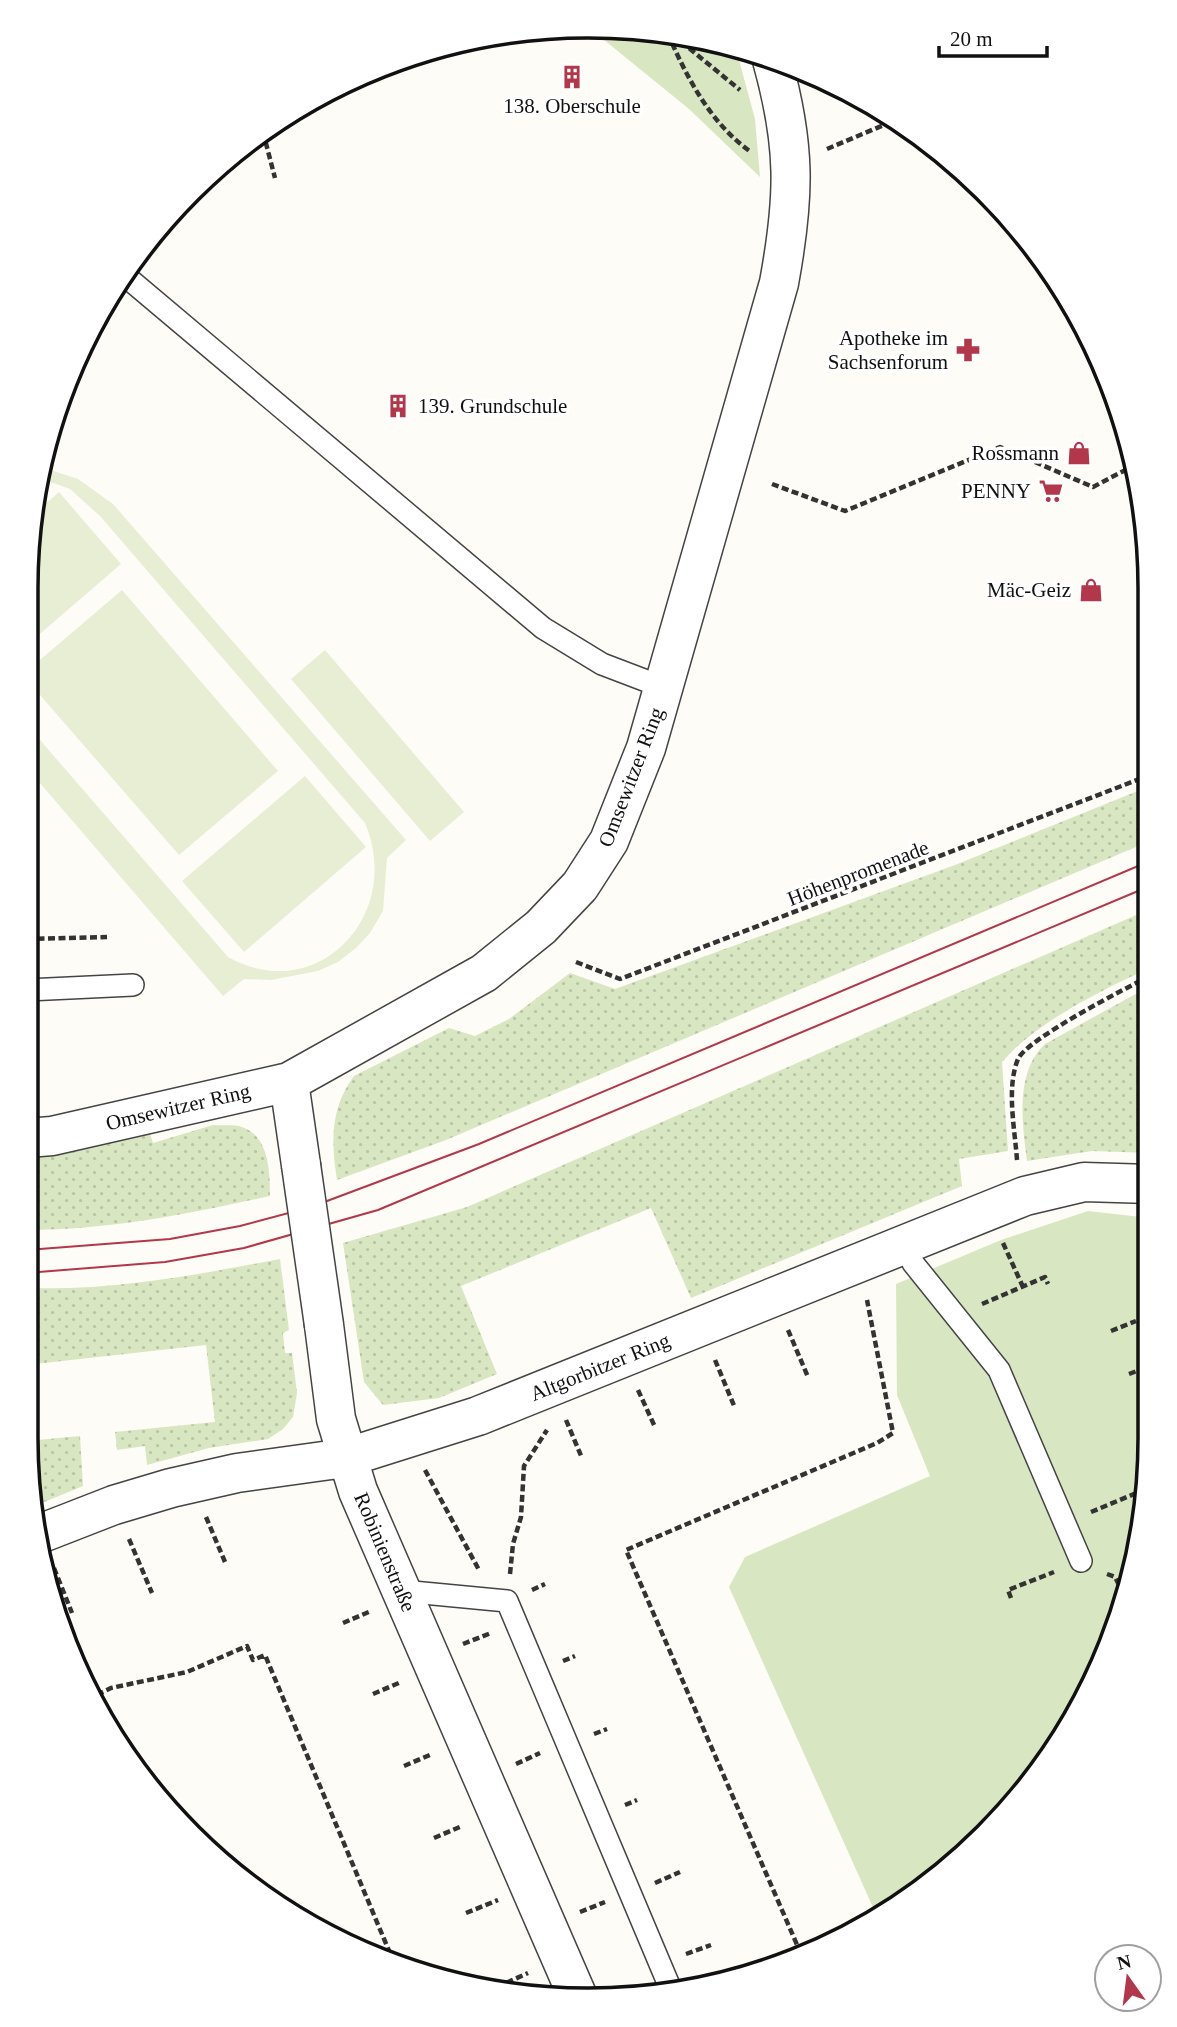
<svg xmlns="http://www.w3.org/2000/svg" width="1177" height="2027" viewBox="0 0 1177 2027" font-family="Georgia,serif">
<defs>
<pattern id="grass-dots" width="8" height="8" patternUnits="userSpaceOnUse" patternTransform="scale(1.75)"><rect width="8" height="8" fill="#d9e6c2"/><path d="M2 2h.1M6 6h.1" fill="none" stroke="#b9c4a6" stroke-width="1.8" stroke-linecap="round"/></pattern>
</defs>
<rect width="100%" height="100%" fill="#fefcf6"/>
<path fill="url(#grass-dots)" d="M1150,786V841L446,1140L337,1180C331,1142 330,1108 354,1076L449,1028L475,1036L509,1019L570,973L615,989L955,865Z
M1150,909V968C1102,990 1036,1022 1002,1062L1008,1151L959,1159L962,1186L691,1298L651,1208L461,1286L497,1374L439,1398L383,1405L364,1382L343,1243L467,1207Z
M1141,991L1150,1094V1153L1092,1151L1027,1161C1022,1122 1015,1072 1045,1044Z
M213,1125C222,1126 234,1124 242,1127C269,1136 270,1172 270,1196C190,1214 109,1230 27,1230V1155L149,1131L153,1143Z
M280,1259L289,1330L283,1333L285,1353H292L297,1393L293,1417L283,1429L268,1439L209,1448L147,1465L145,1446L117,1450L115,1432L215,1422L206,1345L26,1365V1288C112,1291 196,1275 280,1259Z
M80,1436L83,1486L37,1505L27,1441Z"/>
<path fill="#d9e6c2" d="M587,26L698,37L736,49L755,119L760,177L689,109Z
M1088,1211L1150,1218V1476L1121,1620L1056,1751L931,1884L876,1914L729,1587L745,1557L930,1476L897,1395L896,1284L1001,1240Z"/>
<path fill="#e8eed3" d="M44,468L78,479L113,504L406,840L387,858L383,911L370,933L356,948L338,962L318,971L271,980L244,979L223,996L27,768V725L228,957C317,1007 404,915 365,823L100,516L70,489L42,479Z
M59,492L121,564L27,645V551L35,513Z
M122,590L278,771L179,855L27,680V671Z
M325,650L464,812L430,841L291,679Z
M305,776L366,847L244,952L182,881Z"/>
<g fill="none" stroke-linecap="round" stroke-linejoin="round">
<g stroke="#444" stroke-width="24">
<path id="service" d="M123,274L543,628L602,664L665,688
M27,990L133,985
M905,1245L913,1263L999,1370L1081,1561
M402,1591L507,1601L671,1990"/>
</g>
<g stroke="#444" stroke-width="41">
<path id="minor" d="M289,1082L301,1165
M27,1138L52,1136L289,1082L484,973L541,927L580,886L609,841L646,748L779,283C795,196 796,146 772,60
M324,1325L336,1419L358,1491L577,1995
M42,1533L114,1505L171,1488L237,1473L345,1458L478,1416L1025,1196L1084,1182L1150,1184"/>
</g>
<path stroke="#333" stroke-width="4.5" stroke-dasharray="7 3.5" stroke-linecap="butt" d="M668,34C687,78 711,124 751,152
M673,35L740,90
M263,132L275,178
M827,149L898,119
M772,484L845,511L1000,447L1093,487L1133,466
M27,939L107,937
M576,962L620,979L1150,775
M1148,977L1150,996
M1017,1160C1015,1130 1006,1088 1018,1059C1027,1039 1126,988 1150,976
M1003,1243L1023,1287
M982,1304L1045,1277L1048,1284
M788,1330L808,1377
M1111,1331L1136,1321
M715,1360L735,1408
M1129,1374L1150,1366
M638,1390L655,1427
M566,1420L582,1458
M425,1470L479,1570
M1091,1512L1139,1492
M206,1517L225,1562
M129,1539L152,1593
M54,1568L72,1613
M510,1574L513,1544L521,1517L524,1466L547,1430
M1107,1574L1115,1577L1125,1597
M532,1590L545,1584
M1011,1598L1008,1590L1054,1572
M343,1623L371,1611
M463,1644L491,1633
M563,1661L575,1656
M373,1694L401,1682
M97,1695L111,1688L187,1672L247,1646L253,1660L265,1655L392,1958
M594,1734L607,1729
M516,1764L540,1753
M404,1766L432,1754
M625,1805L637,1800
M434,1838L462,1826
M655,1883L680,1872
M580,1912L605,1902
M466,1913L498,1900
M686,1954L711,1945
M801,1954L626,1550L877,1443L893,1433L867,1300
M497,1987L528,1973"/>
<use href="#service" stroke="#fff" stroke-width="21"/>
<use href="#minor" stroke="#fff" stroke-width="38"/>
<path stroke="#b3374a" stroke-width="2" d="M27,1250L170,1239L240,1226L311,1207L479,1144L1150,861
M26,1273L165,1262L244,1248L378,1210L1150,886"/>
<g stroke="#444" stroke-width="41" stroke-linecap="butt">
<path id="minor-bridge" d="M301,1165L324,1325"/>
</g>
<use href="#minor-bridge" stroke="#fff" stroke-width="38"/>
</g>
<defs>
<g id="building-bare" transform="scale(1.89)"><path d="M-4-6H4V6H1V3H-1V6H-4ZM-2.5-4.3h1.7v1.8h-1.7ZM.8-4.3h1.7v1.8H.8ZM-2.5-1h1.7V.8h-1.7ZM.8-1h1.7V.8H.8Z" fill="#b3374a" stroke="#fff" stroke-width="2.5" paint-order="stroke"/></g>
<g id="pharmacy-bare" transform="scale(1.89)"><path d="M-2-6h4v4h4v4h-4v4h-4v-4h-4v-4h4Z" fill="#b3374a" stroke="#fff" stroke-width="2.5" paint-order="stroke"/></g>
<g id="shop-bare" transform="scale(1.89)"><path d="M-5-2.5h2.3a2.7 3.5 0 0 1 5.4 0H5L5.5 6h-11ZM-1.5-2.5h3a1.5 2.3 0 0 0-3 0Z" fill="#b3374a" stroke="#fff" stroke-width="2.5" paint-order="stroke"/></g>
<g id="supermarket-bare" transform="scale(1.89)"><path d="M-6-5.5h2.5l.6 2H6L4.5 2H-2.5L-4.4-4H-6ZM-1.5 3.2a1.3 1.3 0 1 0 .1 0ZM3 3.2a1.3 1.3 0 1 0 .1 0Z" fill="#b3374a" stroke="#fff" stroke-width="2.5" paint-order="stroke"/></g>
</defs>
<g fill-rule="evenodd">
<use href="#building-bare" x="572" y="77"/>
<use href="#pharmacy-bare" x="968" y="350"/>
<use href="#building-bare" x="398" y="406"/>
<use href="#shop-bare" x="1079" y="453"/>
<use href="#supermarket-bare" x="1051" y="491"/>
<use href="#shop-bare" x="1091" y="590"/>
</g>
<g text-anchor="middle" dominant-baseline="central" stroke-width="7" stroke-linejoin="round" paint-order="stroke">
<g font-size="21" fill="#111" stroke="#fff" text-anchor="end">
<text x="572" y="106" text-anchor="middle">138. Oberschule</text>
<text x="948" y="338">Apotheke im<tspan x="948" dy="24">Sachsenforum</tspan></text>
<text x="418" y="406" text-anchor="start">139. Grundschule</text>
<text x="1059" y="453">Rossmann</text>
<text x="1031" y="491">PENNY</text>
<text x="1071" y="590">Mäc-Geiz</text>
</g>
<g font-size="21" fill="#111" stroke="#fff">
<text transform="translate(631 777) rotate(-69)">Omsewitzer Ring</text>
<text transform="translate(858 873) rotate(-21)">Höhenpromenade</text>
<text transform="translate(178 1107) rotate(-13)">Omsewitzer Ring</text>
<text transform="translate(600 1367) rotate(-22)">Altgorbitzer Ring</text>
<text transform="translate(385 1552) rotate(67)">Robinienstraße</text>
</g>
</g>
<path d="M0 0H1177V2027H0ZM588 38H588A550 550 0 0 1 1138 588V1438A550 550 0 0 1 588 1988H588A550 550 0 0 1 38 1438V588A550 550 0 0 1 588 38Z" fill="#fff" fill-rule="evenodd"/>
<path fill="none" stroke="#111" stroke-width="3.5" d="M588 38H588A550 550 0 0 1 1138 588V1438A550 550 0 0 1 588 1988H588A550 550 0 0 1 38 1438V588A550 550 0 0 1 588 38Z"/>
<g transform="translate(1128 1978) rotate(346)"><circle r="33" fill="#ffffff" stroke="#a0a0a0" stroke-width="2"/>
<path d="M0-5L12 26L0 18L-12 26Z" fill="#b3374a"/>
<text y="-10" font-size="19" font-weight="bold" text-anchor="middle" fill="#111111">N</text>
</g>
<path d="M939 46v10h108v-10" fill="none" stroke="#111111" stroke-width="3.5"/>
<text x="950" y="46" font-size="21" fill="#111111" stroke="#ffffff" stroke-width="5" paint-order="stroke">20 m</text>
</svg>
